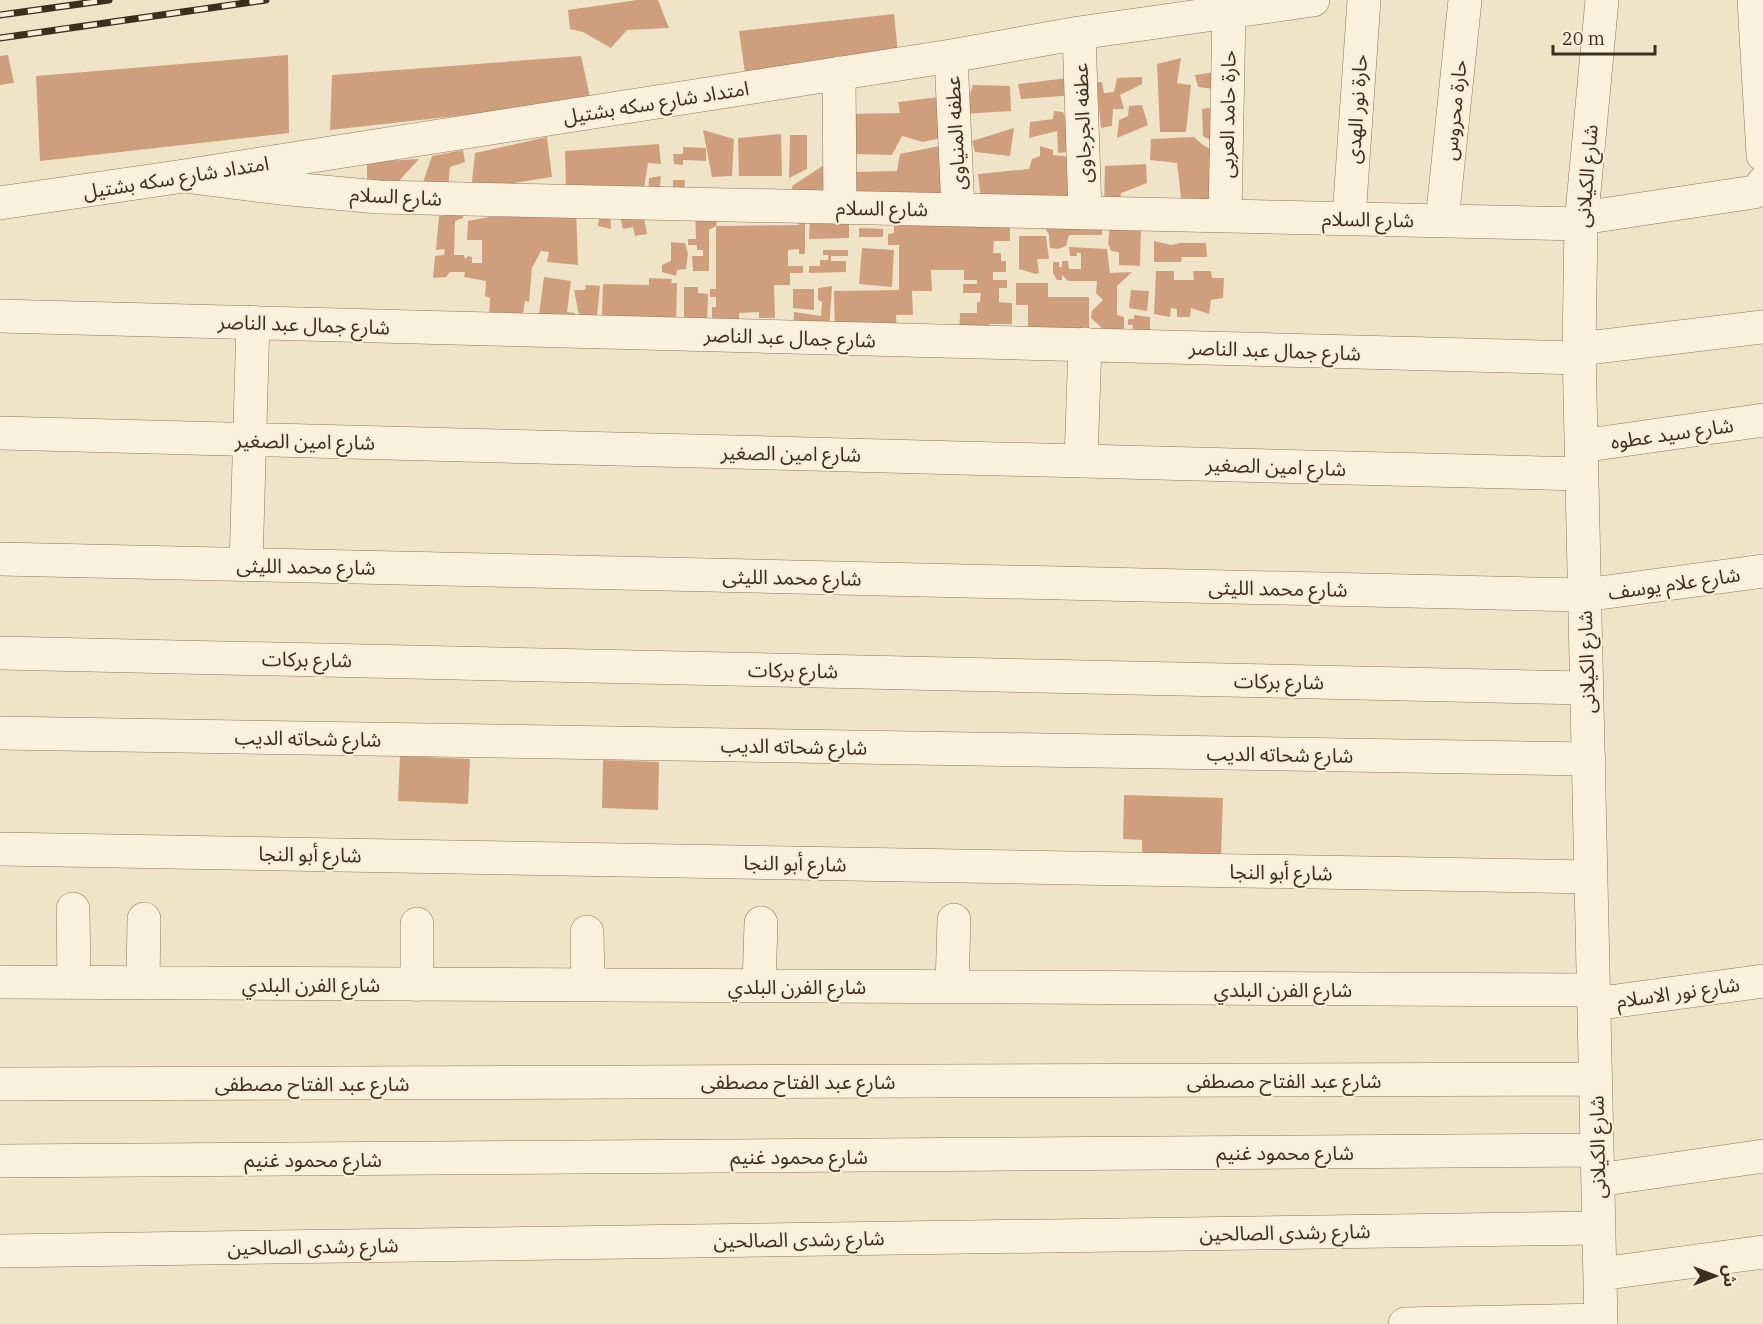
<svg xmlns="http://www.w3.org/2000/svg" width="1763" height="1324" viewBox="0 0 1763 1324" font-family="'IBM Plex Serif','Noto Sans Arabic',serif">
<rect width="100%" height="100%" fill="#f0e4c8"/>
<path fill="#cf9f7d" d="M637,0H658L669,28L627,30L611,48L583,32L570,29L568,10Z
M894,14L898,53L746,80L739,31Z
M8,55L14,83L0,85V56Z
M288,55L289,133L40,161L36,76Z
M581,56L591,101L330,130L332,75Z
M1181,58L1177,83L1191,85L1186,132H1160L1157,64Z
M1223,71V90L1198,87L1195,75Z
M1076,77V95L1021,99L1018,84Z
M1142,77V84L1120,95L1124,109H1113L1112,126L1101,128L1096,82H1102L1104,93L1114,92L1117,78Z
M973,85L1010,86L1011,111L963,114Z
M947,96L949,136L923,142L902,136L892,155L858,154L848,151L850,114L900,113L898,102Z
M1142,105L1148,125L1117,138L1119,120L1128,116L1129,106Z
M1220,106L1221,146L1203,136L1202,109Z
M1054,111L1063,112L1079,151L1058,153L1057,131L1029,138L1030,122L1053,119Z
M1014,128L1010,156L975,152L972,141Z
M703,130L734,139L732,176L712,177Z
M781,134L782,176H739L738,138Z
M790,135H807V169L789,178Z
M547,137L552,177L471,190L475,153Z
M1194,137L1203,145L1218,154L1219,203L1181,198L1177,163L1150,160L1151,139Z
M659,144L661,164L648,163L643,195L566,191L565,151Z
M949,144L951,202L853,200V172L897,171L900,154Z
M1040,146L1053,150V155L1073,157V198L1030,195L1028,206L981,200L978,174L1029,169L1032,159L1040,156Z
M683,147L706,148V161L683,160V165L674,164L673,154H683Z
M463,150L465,162L450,167L448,188L422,185L432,156Z
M419,159L398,182L367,180V162Z
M1146,164L1147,183L1121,193L1119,204H1104L1105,166Z
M824,165L833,200L793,196L792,186Z
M661,176L659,195H648L649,178Z
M673,180H685L684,199H673Z
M695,205H720L716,226L709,230V271H693L692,256H703V250H697V245H688V239H696Z
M642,207L647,234L635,236L633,227L623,229L619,212Z
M576,210L578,265L547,262L549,252L541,251L532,268L529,302L525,301L522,319L489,316L490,298L485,296L486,281L464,277L465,272H450L446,277L433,278L435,256L444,255L445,249L436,250L439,216L463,213V218L455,221L454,255H464L465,259L468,256L472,257V263H482V240H467L468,221L489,217H532Z
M600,212H610L611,229L598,226Z
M1010,214V241H994L993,253H1001V261H1006V272H993V280H1007V288H999V302L1012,303V324H989V338L959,337L960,313H977V302H980L981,293H963V284H977V280H964V270H931L932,291H912L913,315H896L897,334L835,335L834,291L899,290V245H888V234L894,233V219Z
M799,218H805V254H799V249L788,250V266H803V273H790V285H774L775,318H759V312L739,313V329H712V307H716V297H710V289H716V226L799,225Z
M849,219V238L809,239L810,220Z
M1042,222L1102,228V235H1069L1066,246L1058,249L1050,248L1049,235Z
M1110,225H1141L1140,266L1119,265V252L1111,251L1108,243Z
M859,228L883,229V237H859Z
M1019,236H1046L1049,259H1037L1039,273L1036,274L1019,269Z
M1154,241L1171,245L1180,243H1206L1207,257H1182L1181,262H1154Z
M671,242L685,243L688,254L686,269L677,270L676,276L662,272V265L671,261Z
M1069,247L1107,249L1110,273L1132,272L1117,286V315L1124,317V330L1103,329L1091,318L1092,311L1103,300L1096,293L1097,281H1068L1062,275V280H1057L1053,273V262H1059V267H1062V261H1068L1069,269H1081V253H1077V256H1070Z
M862,248L894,250L892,287L859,284Z
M823,250H848V256H831V261H846V272L809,273V266H820V260H828V255H823Z
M1156,271H1174V280H1194L1193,271H1211L1212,278H1224L1223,298L1211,300L1209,314L1191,308L1190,317H1177V309L1171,308L1170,317L1154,314Z
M544,277L571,281L567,312L575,313L574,326L538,322Z
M649,278L672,279L671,283H677L676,330L603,328V315L602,314L603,284L649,285Z
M1016,283H1048V297H1089V328H1102V340L1028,329V305H1016Z
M586,285L600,286L597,315H579L574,290H585Z
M832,286L829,332L793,334L794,312L821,316L822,302L818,300V288Z
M684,287H698V293L708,294L707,330L684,323Z
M793,289H814V310L793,308Z
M1131,290L1149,291L1147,311L1129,308Z
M1134,315L1150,317V333L1132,332L1133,325H1128V319H1134Z
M400,756L470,759L468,804L398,801Z
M603,760L659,762L658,810L602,808Z
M1124,795L1223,798L1221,856L1142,853V840L1123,839Z"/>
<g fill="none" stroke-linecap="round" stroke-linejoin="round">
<g stroke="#8d765c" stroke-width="34">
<path id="street" d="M1754,0L1763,155
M1079,33L1085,212
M951,56L958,210
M839,73L840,207
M184,176L280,188L378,197L1581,224
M0,203L184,176L951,56L1079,33L1313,0
M1225,216L1229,12
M1349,218L1364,0
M1582,218L1754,192L1758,190L1763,183
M1442,221L1465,0
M0,316L1579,358
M1579,349L1763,327
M0,433L1581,474
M1581,446L1763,420
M1081,461L1085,344
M0,559L1584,595L1763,571
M246,565L253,322
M0,653L1586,688
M0,733L1589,759
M0,849L1591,877
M73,909L74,983
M587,932L588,985
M0,982L1593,990
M143,983L144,919
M417,985V924
M759,986L761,923
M952,987L954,920
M1594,1004L1763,981
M0,1084L1595,1079
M0,1161L1597,1150
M1598,1180L1763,1156
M0,1251L1599,1228
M1600,1274L1763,1252
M1405,1324L1601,1320
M1601,1324L1579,349L1581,224L1602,0"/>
</g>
<use href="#street" stroke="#faf1dc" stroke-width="33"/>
<g stroke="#3d2e20" stroke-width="7">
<path id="rail" d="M0,15L109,0
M0,38L266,0"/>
</g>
<use href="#rail" stroke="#f7eed8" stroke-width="4.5" stroke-dasharray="14" stroke-linecap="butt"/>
</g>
<g text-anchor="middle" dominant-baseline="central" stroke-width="4.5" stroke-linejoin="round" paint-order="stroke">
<g font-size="20" fill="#3d2e20" stroke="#f7eed8">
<text transform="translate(656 102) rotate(-9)">امتداد شارع سكه بشتيل</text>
<text transform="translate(1356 109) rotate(-86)">حارة نور الهدى</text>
<text transform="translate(1454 110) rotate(-84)">حارة محروس</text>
<text transform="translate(1227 114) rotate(-89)">حارة حامد العربى</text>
<text transform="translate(1082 123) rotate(-92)">عطفه الجرجاوى</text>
<text transform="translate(955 133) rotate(-93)">عطفه المنياوى</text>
<text transform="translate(1586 176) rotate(-85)">شارع الكيلانى</text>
<text transform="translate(176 177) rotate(-9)">امتداد شارع سكه بشتيل</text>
<text transform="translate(396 196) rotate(3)">شارع السلام</text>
<text transform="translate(882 208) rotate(1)">شارع السلام</text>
<text transform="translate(1368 219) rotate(1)">شارع السلام</text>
<text transform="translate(304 324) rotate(2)">شارع جمال عبد الناصر</text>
<text transform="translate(790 337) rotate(2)">شارع جمال عبد الناصر</text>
<text transform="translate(1275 350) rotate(2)">شارع جمال عبد الناصر</text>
<text transform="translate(1672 433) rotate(-8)">شارع سيد عطوه</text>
<text transform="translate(305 441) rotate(1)">شارع امين الصغير</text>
<text transform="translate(791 453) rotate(1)">شارع امين الصغير</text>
<text transform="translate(1276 466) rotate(2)">شارع امين الصغير</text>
<text transform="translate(306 566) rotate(1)">شارع محمد الليثى</text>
<text transform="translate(792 577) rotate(1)">شارع محمد الليثى</text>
<text transform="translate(1674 583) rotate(-8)">شارع علام يوسف</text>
<text transform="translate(1278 588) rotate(1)">شارع محمد الليثى</text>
<text transform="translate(307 659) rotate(1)">شارع بركات</text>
<text transform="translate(1586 662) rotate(-92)">شارع الكيلانى</text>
<text transform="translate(793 670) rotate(1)">شارع بركات</text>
<text transform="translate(1279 681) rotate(1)">شارع بركات</text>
<text transform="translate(308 738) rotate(1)">شارع شحاته الديب</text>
<text transform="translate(794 746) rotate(1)">شارع شحاته الديب</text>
<text transform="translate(1280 754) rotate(1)">شارع شحاته الديب</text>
<text transform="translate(310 854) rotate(1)">شارع أبو النجا</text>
<text transform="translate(795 863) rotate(1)">شارع أبو النجا</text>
<text transform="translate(1281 872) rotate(1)">شارع أبو النجا</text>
<text x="311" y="984">شارع الفرن البلدي</text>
<text x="797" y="986">شارع الفرن البلدي</text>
<text x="1283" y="989">شارع الفرن البلدي</text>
<text transform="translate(1678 992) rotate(-8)">شارع نور الاسلام</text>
<text x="1284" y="1080">شارع عبد الفتاح مصطفى</text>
<text x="798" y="1081">شارع عبد الفتاح مصطفى</text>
<text x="312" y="1083">شارع عبد الفتاح مصطفى</text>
<text transform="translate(1597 1147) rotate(-91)">شارع الكيلانى</text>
<text x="1285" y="1152">شارع محمود غنيم</text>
<text x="799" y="1156">شارع محمود غنيم</text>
<text x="313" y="1159">شارع محمود غنيم</text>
<text transform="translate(1285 1232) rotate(-1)">شارع رشدى الصالحين</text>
<text transform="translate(799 1239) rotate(-1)">شارع رشدى الصالحين</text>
<text transform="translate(313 1246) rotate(-1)">شارع رشدى الصالحين</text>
</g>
</g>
<g transform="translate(1715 1276) rotate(90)" stroke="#f7eed8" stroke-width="4.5" paint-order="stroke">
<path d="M0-4.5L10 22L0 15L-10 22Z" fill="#3d2e20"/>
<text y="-9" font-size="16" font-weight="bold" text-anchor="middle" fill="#3d2e20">ش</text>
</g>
<path d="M1553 45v9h102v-9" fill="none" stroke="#3d2e20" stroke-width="3"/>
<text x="1562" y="45" font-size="18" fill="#3d2e20" stroke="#f7eed8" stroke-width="4.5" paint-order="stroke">20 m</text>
</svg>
